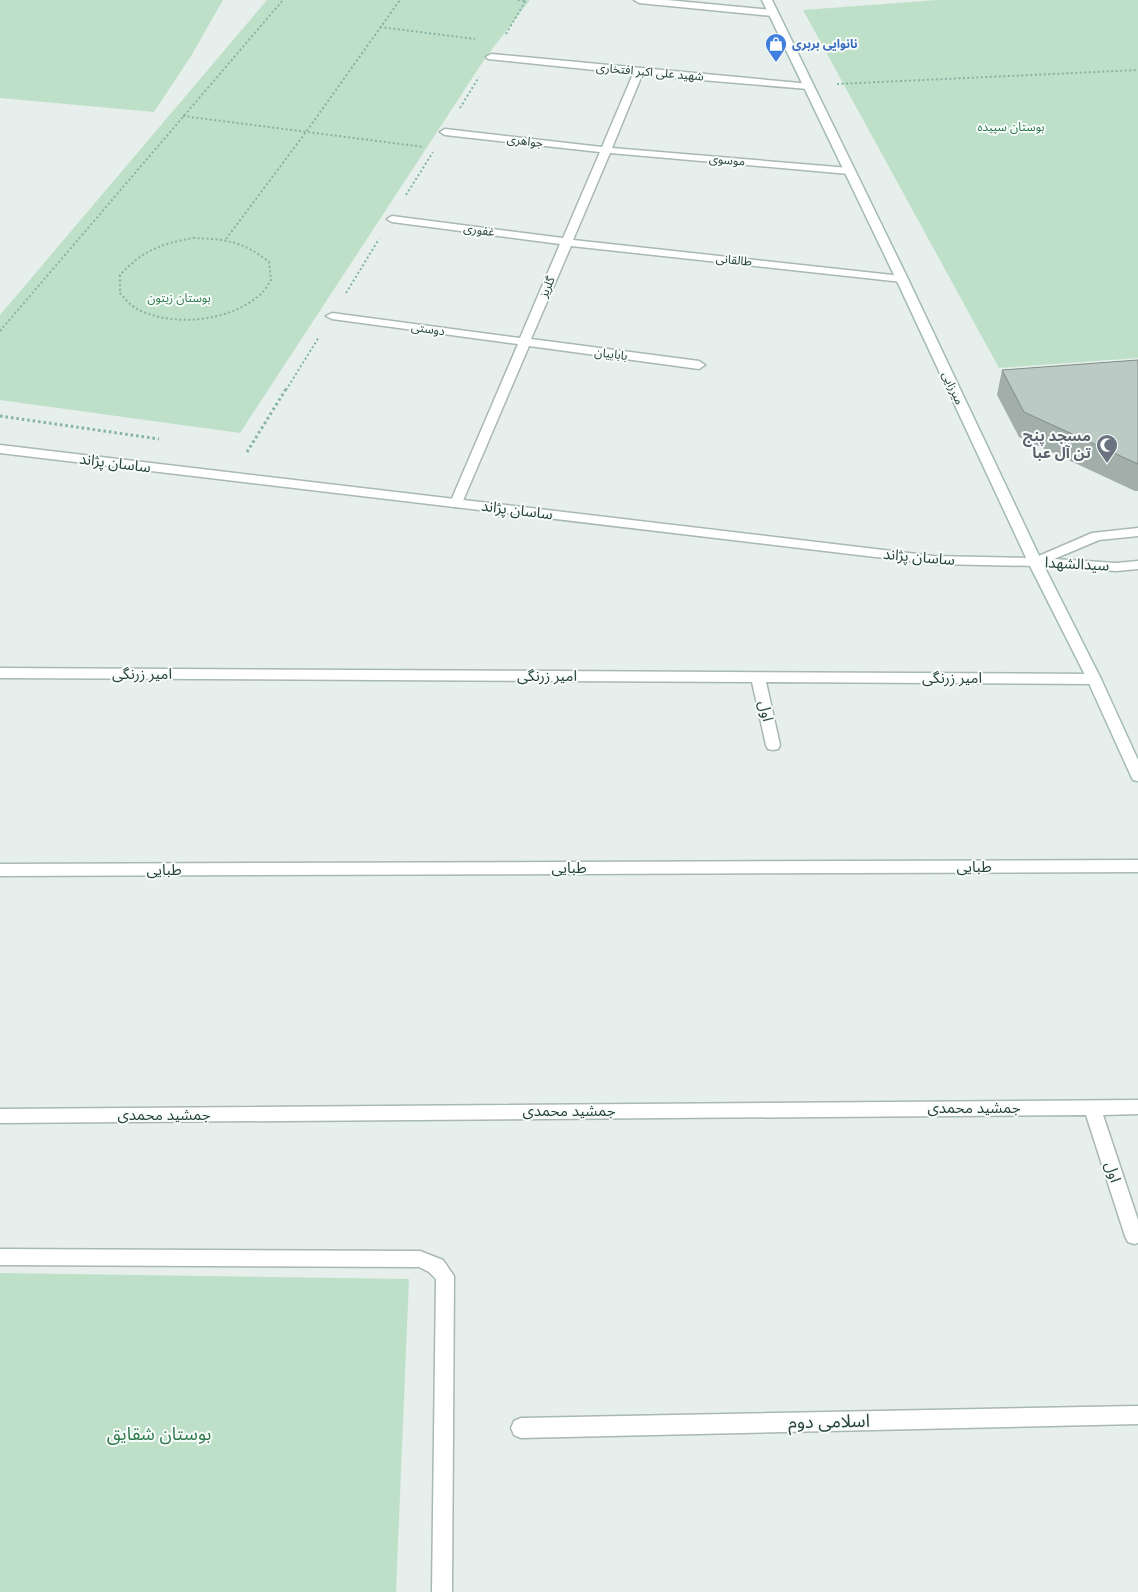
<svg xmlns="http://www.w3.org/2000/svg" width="1138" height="1592" viewBox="0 0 1138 1592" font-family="Raleway,'Noto Sans Arabic',sans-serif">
<rect width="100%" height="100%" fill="#e6efeb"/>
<path fill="#bfe0c8" d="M0,0H223L191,56L154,112L0,98Z
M267,0H530L486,57L240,433L0,400V315Z
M937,0H1138V358L999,368L803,10Z
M0,1273L409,1279L396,1592H0Z"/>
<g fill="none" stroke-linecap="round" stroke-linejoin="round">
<g stroke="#a8b8b2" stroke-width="3">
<path id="minor" d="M634,0H667L773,10L778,13L773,16L639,3Z
M491,54L811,84L813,86L808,89L642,75L612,148L849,168L854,171L849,174L610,153L573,240L902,276L908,279L902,282L571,246L531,339L699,361L705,365L699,369L529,346L462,503L456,507L451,506L450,503L518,344L332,319L326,316L332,313L520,338L560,244L392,222L387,219L392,216L563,238L600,152L445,135L440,132L445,129L602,147L633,74L488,59L486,57Z
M0,668L1094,674L1099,676L1101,679L1099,682L1094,684L766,682L780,745L778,749L773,750L768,749L766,745L752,682L0,678Z
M1138,860V872L0,876V864Z
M1138,1100V1114L1103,1115L1138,1220V1243L1134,1244L1128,1242L1125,1236L1086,1115L0,1123V1109Z
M0,1249L420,1251L443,1260L454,1276L452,1592H432L436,1279L429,1272L419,1267L0,1265Z
M1138,1406V1424L521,1438L514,1435L511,1428L514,1421L521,1418Z"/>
</g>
<g stroke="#a8b8b2" stroke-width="3">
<path id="tertiary" d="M0,445L934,556L1034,558L1092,533L1138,528V536L1099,540L1054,559L1116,563L1138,561V569L1116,571L1035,566L934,564L0,453Z"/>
</g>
<g stroke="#a4bbb3" stroke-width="3">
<path id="secondary" d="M762,0H772L908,279L1042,562L1101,679L1138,760V781L1133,780L1131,776L1087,679L1028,562L896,279Z"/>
</g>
<path stroke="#86b3a5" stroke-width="2" stroke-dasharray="2 2.5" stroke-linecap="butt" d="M518,0L526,1
M380,27L475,39
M506,34L526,0
M837,84L1138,70
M460,108L479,77
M183,116L424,147
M406,195L433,152
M193,238C225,239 243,241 269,262L271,280C267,286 263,294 256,298C225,322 172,327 137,309C130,305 125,299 120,293V275C143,250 161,244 193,238Z
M226,239L306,132L400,0
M346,293L379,239
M0,331L283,0
M286,390L319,337"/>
<path stroke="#86b3a5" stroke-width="3" stroke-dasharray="2.5 3" stroke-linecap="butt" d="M0,416L159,439
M247,452L286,389"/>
<use href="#minor" fill="#fff" fill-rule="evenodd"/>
<use href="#tertiary" fill="#fff" fill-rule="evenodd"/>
<use href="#secondary" fill="#fff" fill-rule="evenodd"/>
</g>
<path fill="#a1aea9" d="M1138,360V491H1135L1019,437L997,395L1002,370Z"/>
<path fill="#bbcac4" stroke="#838d89" d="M1138,360V464L1024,412L1002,370Z"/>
<defs>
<g id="shop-pin" transform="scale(1.125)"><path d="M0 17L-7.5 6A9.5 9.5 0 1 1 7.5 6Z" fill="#3f7fe0" stroke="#f7fbf9"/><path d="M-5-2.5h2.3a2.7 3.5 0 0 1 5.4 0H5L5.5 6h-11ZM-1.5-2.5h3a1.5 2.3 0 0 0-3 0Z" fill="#fff"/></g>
<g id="mosque-pin" transform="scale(1.125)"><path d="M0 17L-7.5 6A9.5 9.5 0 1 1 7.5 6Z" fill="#6b7280" stroke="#f7fbf9"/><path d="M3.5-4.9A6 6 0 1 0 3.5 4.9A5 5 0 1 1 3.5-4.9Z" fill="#fff"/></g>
</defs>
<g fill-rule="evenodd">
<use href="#shop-pin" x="776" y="44"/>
<use href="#mosque-pin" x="1107" y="445"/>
</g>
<g text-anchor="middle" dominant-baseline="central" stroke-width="4" stroke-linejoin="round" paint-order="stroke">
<g font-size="12" font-weight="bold" fill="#366cbe" stroke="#f7fbf9" text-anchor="start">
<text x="792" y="44">نانوایی بربری</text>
</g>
<g font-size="12" fill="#24423a" stroke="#f7fbf9">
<text transform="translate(650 72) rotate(5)">شهید علی اکبر افتخاری</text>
<text transform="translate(525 141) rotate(7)">جواهری</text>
<text transform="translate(727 160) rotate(5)">موسوی</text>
<text transform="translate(479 230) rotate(8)">غفوری</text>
<text transform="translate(734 260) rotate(6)">طالقانی</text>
<text transform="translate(547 287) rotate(-67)">گلریز</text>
<text transform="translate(428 329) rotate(8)">دوستی</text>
<text transform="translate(611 354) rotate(7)">باباییان</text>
<text transform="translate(953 388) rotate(65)">میرزایی</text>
</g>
<g font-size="12" fill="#2d7a4b" stroke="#f7fbf9">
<text x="1011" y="127">بوستان سپیده</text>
<text x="179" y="298">بوستان زیتون</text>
</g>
<g font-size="15" font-weight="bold" fill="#5b616d" stroke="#f7fbf9" text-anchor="end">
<text x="1091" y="436">مسجد پنج<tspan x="1091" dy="17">تن آل عبا</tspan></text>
</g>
<g font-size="15" fill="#24423a" stroke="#f7fbf9">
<text transform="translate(115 463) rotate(7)">ساسان پژاند</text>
<text transform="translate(517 510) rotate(7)">ساسان پژاند</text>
<text transform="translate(919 557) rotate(5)">ساسان پژاند</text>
<text transform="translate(1077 564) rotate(3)">سیدالشهدا</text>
<text x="142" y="674">امیر زرنگی</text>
<text x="547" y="676">امیر زرنگی</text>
<text x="952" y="678">امیر زرنگی</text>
<text transform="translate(766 711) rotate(77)">اول</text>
<text x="974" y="867">طبایی</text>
<text x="569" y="868">طبایی</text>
<text x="164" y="870">طبایی</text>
<text x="974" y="1108">جمشید محمدی</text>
<text x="569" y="1111">جمشید محمدی</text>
<text x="164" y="1115">جمشید محمدی</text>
<text transform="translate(1113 1172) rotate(72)">اول</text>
</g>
<g font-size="18" fill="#24423a" stroke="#f7fbf9">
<text transform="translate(829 1421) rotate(-1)">اسلامی دوم</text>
</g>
<g font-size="18" fill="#2d7a4b" stroke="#f7fbf9">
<text x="159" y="1433">بوستان شقایق</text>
</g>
</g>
</svg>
